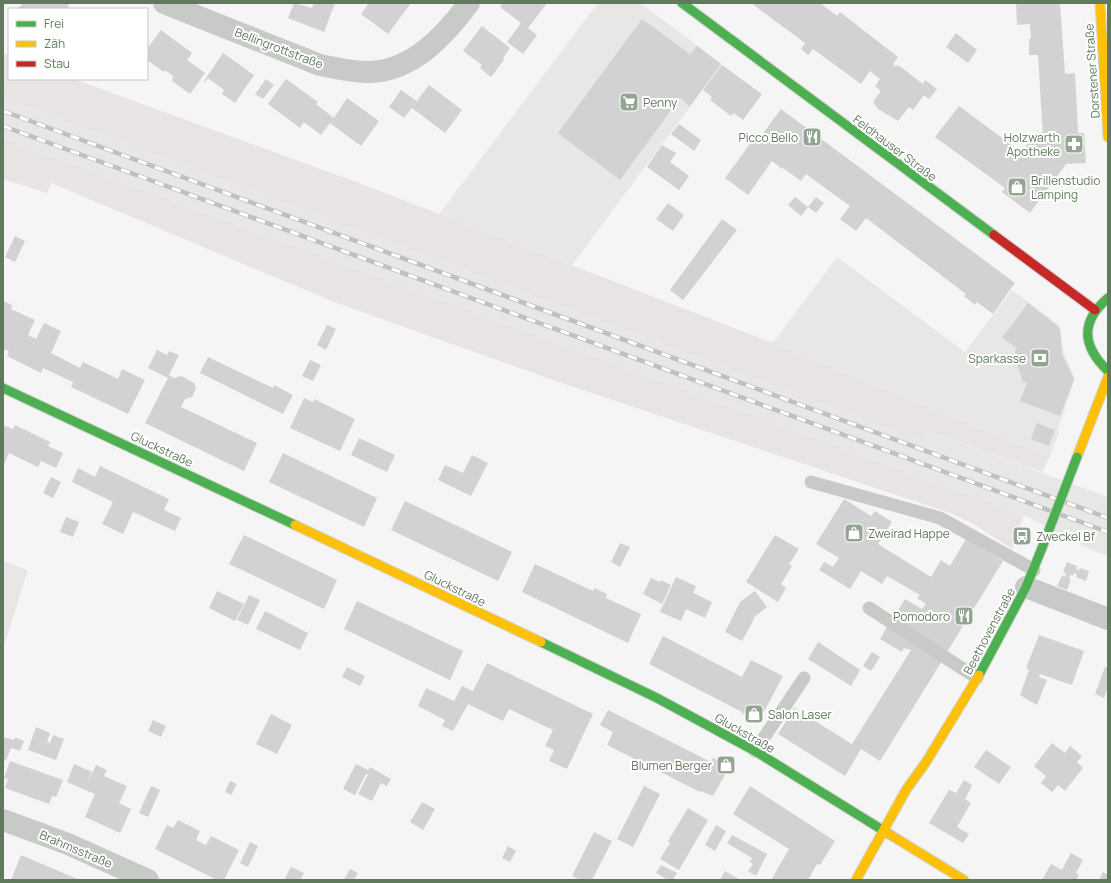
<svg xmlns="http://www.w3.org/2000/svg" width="1111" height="883" viewBox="0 0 1111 883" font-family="Manrope,sans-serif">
<rect width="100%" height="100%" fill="#f6f5f6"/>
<path fill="#e7e7e6" d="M598,3H640L722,64L572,265L439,214Z
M3,98L923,442L927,431L1108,497V556L1089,549L1024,515L3,138Z
M837,257L965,352L1012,290L1059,325L1064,354L1075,379L1057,431L1059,432L1050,457L773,343Z
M3,561L28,570L3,649Z"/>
<path fill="#e9e4e4" d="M3,53L9,55V79H74L359,183L773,343L1050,457L1042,472L927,431L923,442L3,98Z
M3,138L1024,515L1012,549L972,523L950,513L556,381L334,302L51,183L47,193L3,179Z"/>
<path fill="#d1d2d1" d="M23,3H67L69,5L67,9H18Z
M294,3L312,8L314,3H335L324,32L288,18Z
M369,3H411L388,34L361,14Z
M503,3H547L528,28L537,35L523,54L507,42L521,23L500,7Z
M751,3H820L837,16L840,12L898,57L893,64L896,67L898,65L923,84L925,80L937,89L929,99L924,95L913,110L909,107L898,121L878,109L873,102L881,91L875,86L880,79L870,71L861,84L813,49L808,55L801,49L805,43Z
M1016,3H1060L1065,74L1075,73L1078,133H1084L1086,163L1066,164L1030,213L1002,192L1005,188L935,137L959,106L1021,152L1034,136L1043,138L1038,55H1029V39H1031L1030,24L1017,25Z
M642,19L690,54L697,46L721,64L690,106L680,98L620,180L558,133Z
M482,26L510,48L503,58L504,60L491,77L480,68L482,65L463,51Z
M161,30L192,53L187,60L205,73L190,94L172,81L173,76L165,70L164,72L147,60V49Z
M956,33L977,50L968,63L946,47Z
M223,53L254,75L235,103L222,94L224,90L208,78L205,82L204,81Z
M722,65L762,94L743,120L734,113L731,116L710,100L712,97L703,90Z
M266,79L274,85L263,99L255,94Z
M286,79L318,102L316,104L334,118L347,98L379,121L361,146L330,123L321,135L304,122L300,128L268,104Z
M429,85L462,110L445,133L412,108L404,118L389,107L401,90L417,101Z
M781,109L1015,283L993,314L977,302L975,305L964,296L966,294L866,218L856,231L840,219L850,206L806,174L801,181L783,168L786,163L782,169L772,161L748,195L725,178L755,137L758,140Z
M679,124L701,140L694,151L671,134Z
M662,145L676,153L670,162L689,176L679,190L647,167Z
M795,197L808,207L801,216L788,205Z
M816,197L824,203L816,213L808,207Z
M668,203L684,215L673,231L656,219Z
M722,219L737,230L683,300L670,290Z
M15,236L25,241L15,262L5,257Z
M3,301L12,305L11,309L35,320L28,335L36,339L44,323L61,331L51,353L80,368L83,362L118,379L122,369L145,380L128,414L71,387L73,382L43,368L41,373L7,356L9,351L3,349Z
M1028,303L1060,328L1062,354L1074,379L1060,416L1020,401L1027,383L1023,382L1018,367L1015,351L1017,348L1002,338Z
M327,325L336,329L326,350L317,345Z
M157,350L167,355L169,351L179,355L169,375L174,378L181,376L194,383L196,388L192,397L185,399L181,407L257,443L244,471L145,423L168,378L148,368Z
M208,357L273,388L274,385L293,395L283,414L200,373Z
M310,360L321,365L313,381L302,376Z
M304,398L313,402L314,399L355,419L340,451L290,428Z
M1037,423L1055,430L1049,446L1031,439Z
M3,425L13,429L15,425L50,442L48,446L63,453L56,468L41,461L38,467L9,453L3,466Z
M359,438L395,455L387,472L351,455Z
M283,453L377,498L364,527L269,482Z
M472,455L488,463L471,496L438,480L445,465L463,473Z
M100,466L169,499L164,510L181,518L175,531L133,512L123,534L102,524L113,502L72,482L78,468L95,477Z
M51,477L61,482L53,498L43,493Z
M844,499L871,516L875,511L892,522L878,544L931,577L941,560L950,566L966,539L1003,561L947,652L893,619L905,599L922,609L926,604L917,598L920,595L887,576L882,584L861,571L850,589L819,570L824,562L833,567L839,558L816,544Z
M405,501L512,552L498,581L391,530Z
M66,517L79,522L73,537L60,532Z
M244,535L337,580L324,609L229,564Z
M775,535L799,549L789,564L792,566L781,584L786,588L778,602L746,582Z
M620,543L630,547L620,567L611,562Z
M1067,562L1077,566L1076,569L1079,570L1080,568L1089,571L1086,581L1076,577L1077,575L1074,573L1073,576L1070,575L1069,579H1071L1067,590L1057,586L1062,576L1065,577L1066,573L1063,572Z
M535,564L593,591L594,588L607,594L606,598L641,614L628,643L522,592Z
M676,577L696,586L693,593L712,602L705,618L686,609L681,621L660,612Z
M651,578L660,582L661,580L671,585L662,604L643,594Z
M217,591L244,604L235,621L209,608Z
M755,591L767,607L753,618L754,619L742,641L725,632L740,602Z
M249,595L260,600L248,625L237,620Z
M357,601L463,651L450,680L344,629Z
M265,611L308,633L300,650L256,629Z
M887,627L942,661L880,761L861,749L845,776L778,734L794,708L852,744L911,650L904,648L902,652L880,639Z
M1039,635L1084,651L1072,685L1040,674L1039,677L1047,680L1037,705L1020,695L1029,670L1026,668Z
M663,636L742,677L751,660L783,676L759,721L743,713L741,716L742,712L649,664Z
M818,642L860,670L851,686L808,659Z
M872,652L880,657L871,671L863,666Z
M487,663L593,714L567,769L549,761L554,750L545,746L553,730L509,709L503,721L468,704L453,731L442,726L445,720L418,706L426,688L454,701L462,686L473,691Z
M347,667L365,676L360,686L342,677Z
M1105,667L1108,668V686L1104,698L1095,694Z
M608,710L711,762L713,758L730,766L713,796L701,791L700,792L607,745L613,732L600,725Z
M271,714L292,725L277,754L256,744Z
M153,720L166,726L161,737L148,731Z
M36,727L50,733L47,742L50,743L53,735L64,739L56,760L28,750Z
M3,737L14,740L15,737L24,741L20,751L11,748L13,743L6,761L3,760Z
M1052,743L1065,753L1070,746L1082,756L1077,762L1083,768L1065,791L1058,785L1052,792L1041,783L1046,776L1034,766Z
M986,750L1011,767L999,784L974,767Z
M10,761L63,780L56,797L52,796L49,804L5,788L8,779L4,778Z
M74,764L92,772L87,784L96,765L107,770L104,776L127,786L119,803L131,809L120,833L85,817L95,794L67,782Z
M356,764L368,770L370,767L391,779L387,786L381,783L372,801L358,794L368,775L366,774L355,795L343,789Z
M964,780L972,785L965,799L971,803L957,827L969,834L963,843L929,823L949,790L956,793Z
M230,781L237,784L231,795L225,792Z
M151,786L160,790L148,817L139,813Z
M644,786L660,794L633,847L617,839Z
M750,786L835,841L820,865L817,864L808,880H771L789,849L733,814Z
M422,802L435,809L423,830L410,822Z
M688,808L708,820L679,870L660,859L670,843L668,841Z
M178,820L200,831L196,840L206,845L211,836L239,850L224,880H217L155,849L167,825L173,828Z
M716,825L726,831L715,851L705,845Z
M594,832L612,841L592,880H581L572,876Z
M732,835L767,854L756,876L748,871L753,864L750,862L752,858L727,843Z
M250,842L258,846L248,867L240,863Z
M508,846L516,851L510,862L502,858Z
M1071,853L1083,860L1076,873L1079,875L1077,879L1079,880H1042L1051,864L1062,870Z
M21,855L56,870L80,880H11Z
M661,865L677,873L673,880H668L656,873Z
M291,867L304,873L300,880H284Z
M350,869L358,873L354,880H344Z
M725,871L739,879L738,880H720Z
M1103,872L1108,875V880H1099Z"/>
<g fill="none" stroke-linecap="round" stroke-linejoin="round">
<g stroke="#d2d3d1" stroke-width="11">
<path id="fast" d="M682,3L994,235
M1108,298C1080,322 1082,346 1108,371
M3,388L295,525
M541,642L657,698L755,751L889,834
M979,675L1026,587L1042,548"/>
</g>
<g stroke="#d2d3d1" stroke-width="11">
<path id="slow" d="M1100,3L1108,137
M1077,457L1108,377
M295,525L541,642
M889,834L964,880
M856,880L906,790L926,762L979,675"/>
</g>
<g stroke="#d2d3d1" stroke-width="11">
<path id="jam" d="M994,235L1095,310"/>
</g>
<path stroke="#c8cac8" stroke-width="13" d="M811,482L940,518L1034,570
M869,608L977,678
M755,751L804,678"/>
<path stroke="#c8cac8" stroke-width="22" d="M164,3L320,65C337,68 354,73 371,72C414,70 446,34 469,3
M1026,587L1108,619
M3,820L68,844L148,880"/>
<use href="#fast" stroke="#4caf50" stroke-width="9"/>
<use href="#slow" stroke="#ffc107" stroke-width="9"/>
<use href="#jam" stroke="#c62828" stroke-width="9"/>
<g stroke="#bfc1bf" stroke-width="4.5">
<path id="rail" d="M3,111L1108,518
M3,126L1108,532"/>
</g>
<use href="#rail" stroke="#fff" stroke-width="3" stroke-dasharray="9" stroke-linecap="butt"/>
<g stroke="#d2d3d1" stroke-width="11" stroke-linecap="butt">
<path id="fast-bridge" d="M1042,548L1077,457"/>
</g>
<use href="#fast-bridge" stroke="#4caf50" stroke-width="9"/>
</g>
<defs>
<g id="supermarket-square" transform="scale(1)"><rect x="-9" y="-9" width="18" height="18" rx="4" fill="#95a593" stroke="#fff"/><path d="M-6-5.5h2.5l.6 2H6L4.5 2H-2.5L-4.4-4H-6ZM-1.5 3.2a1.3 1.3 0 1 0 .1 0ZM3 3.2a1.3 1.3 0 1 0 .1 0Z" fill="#fff"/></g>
<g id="restaurant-square" transform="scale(1)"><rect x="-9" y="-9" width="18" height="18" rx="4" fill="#95a593" stroke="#fff"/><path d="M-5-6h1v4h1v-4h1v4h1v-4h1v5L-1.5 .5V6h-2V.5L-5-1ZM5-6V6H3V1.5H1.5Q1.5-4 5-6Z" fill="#fff"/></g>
<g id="pharmacy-square" transform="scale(1)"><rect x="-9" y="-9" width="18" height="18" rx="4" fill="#95a593" stroke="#fff"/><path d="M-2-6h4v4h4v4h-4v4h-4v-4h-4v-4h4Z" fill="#fff"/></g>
<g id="shop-square" transform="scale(1)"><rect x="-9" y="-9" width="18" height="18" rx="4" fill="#95a593" stroke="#fff"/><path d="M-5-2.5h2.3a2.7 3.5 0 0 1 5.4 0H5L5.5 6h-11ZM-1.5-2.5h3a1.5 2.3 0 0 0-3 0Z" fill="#fff"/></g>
<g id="bank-square" transform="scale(1)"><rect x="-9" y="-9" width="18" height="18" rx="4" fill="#95a593" stroke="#fff"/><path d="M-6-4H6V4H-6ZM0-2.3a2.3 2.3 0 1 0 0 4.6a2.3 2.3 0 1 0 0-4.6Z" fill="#fff"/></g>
<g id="bus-square" transform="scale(1)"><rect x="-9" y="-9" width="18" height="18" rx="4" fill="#95a593" stroke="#fff"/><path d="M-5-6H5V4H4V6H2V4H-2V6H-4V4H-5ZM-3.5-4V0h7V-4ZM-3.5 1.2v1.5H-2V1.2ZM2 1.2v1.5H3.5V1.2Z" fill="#fff"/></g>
</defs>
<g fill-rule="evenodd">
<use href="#supermarket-square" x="629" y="102"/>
<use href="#restaurant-square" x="812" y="137"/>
<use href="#pharmacy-square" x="1074" y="144"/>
<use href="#shop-square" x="1017" y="187"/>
<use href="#bank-square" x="1040" y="358"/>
<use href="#shop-square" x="854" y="533"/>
<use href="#bus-square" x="1022" y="536"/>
<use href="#restaurant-square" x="964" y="616"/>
<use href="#shop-square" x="754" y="714"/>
<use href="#shop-square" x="726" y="765"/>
</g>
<g text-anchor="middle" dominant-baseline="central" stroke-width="4" stroke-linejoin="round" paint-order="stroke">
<g font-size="12" fill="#617a5d" stroke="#fff">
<text transform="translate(279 48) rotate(21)">Bellingrottstraße</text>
<text transform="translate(1092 71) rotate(-94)">Dorstener Straße</text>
<text transform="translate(895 148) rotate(37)">Feldhauser Straße</text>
<text transform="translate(162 449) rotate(25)">Gluckstraße</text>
<text transform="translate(455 588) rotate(26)">Gluckstraße</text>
<text transform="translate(989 631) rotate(-62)">Beethovenstraße</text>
<text transform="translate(745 733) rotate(30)">Gluckstraße</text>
<text transform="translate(76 849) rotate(23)">Brahmsstraße</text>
</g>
<g font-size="12" fill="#617a5d" stroke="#fff" text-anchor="start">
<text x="643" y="102">Penny</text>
<text x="798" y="137" text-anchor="end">Picco Bello</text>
<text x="1060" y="137" text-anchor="end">Holzwarth<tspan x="1060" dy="14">Apotheke</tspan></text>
<text x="1031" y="180">Brillenstudio<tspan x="1031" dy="14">Lamping</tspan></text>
<text x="1026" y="358" text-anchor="end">Sparkasse</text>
<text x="868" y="533">Zweirad Happe</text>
<text x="1036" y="536">Zweckel Bf</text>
<text x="950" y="616" text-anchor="end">Pomodoro</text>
<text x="768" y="714">Salon Laser</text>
<text x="712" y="765" text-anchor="end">Blumen Berger</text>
</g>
</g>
<rect width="1111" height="883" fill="none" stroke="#617a5d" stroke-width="8"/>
<rect x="8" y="8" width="140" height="72" fill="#ffffff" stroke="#c0cabe"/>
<rect x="16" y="21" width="20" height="6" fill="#4caf50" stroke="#c0cabe"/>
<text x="44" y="28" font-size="12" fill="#617a5d">Frei</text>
<rect x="16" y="41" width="20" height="6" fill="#ffc107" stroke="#c0cabe"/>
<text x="44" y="48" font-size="12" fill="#617a5d">Zäh</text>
<rect x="16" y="61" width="20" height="6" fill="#c62828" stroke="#c0cabe"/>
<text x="44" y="68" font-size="12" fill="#617a5d">Stau</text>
</svg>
